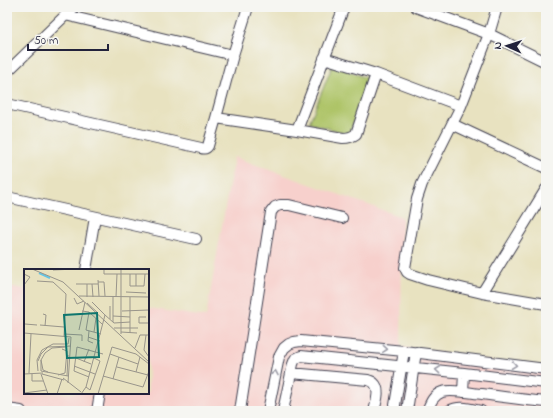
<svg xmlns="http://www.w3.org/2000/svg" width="553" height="418" viewBox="0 0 553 418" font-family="'Indie Flower',sans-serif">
<rect width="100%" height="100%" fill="#f6f6f2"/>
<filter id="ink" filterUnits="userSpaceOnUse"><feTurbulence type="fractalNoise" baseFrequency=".025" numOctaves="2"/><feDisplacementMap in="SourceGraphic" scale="8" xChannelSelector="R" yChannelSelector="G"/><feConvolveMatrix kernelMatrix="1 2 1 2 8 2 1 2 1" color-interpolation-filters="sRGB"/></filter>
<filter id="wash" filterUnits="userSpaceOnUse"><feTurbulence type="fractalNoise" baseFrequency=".012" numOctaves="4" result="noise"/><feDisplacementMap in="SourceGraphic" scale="16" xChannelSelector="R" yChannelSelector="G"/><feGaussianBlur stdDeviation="0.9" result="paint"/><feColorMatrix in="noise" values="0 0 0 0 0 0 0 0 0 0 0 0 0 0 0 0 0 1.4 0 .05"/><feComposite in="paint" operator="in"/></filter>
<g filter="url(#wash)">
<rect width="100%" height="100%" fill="#e8e2c0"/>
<path fill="#f7d0cc" d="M234,157L402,217L401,347L546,369V411H7V286L25,289V393H148V308L206,317Z"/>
<path fill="#aec468" stroke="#687352" d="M333,64L370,80L349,134L309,123Z"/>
</g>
<g filter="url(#ink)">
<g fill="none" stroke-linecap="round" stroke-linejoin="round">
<g stroke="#403f4f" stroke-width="12">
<path id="minor" d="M416,7L489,34L546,62
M497,7L489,34L461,106L422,184L417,199L406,262L405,268L407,272L410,274L428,280L482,293L546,304
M65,15L233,55
M324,58L376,74L461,106
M7,72L74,7
M7,104L201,148C204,149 206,149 208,146L216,118L233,55L248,7
M216,118L297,130L343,138C348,138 352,137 356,134L376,74
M452,124L546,168
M297,130L344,7
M7,197L196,239
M86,270L95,217
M482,293L546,189
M291,373L368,380C370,381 372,381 374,383C381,389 376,403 374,411
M463,392L464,373
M7,409L21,411
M97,411L100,393
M240,411L271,212L275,207L280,205H289L342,218
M268,411L279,357L284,348L289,344L294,342L301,341L404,351L546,369
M283,411L293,364L295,359L301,356L464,373L546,383
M394,411L404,351
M407,411L416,352
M427,411C430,404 433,395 442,392C452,389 471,393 482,394C503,397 525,400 546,402
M449,411C459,405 471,409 481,411"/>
</g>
<use href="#minor" stroke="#fff" stroke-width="10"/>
</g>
<defs><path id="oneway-chevron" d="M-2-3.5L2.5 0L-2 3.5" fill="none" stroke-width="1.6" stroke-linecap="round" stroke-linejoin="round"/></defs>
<g stroke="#9c9ca7">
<use href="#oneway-chevron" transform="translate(385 349) rotate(5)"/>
<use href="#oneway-chevron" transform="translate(514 365) rotate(8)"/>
<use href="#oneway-chevron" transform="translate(438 370) rotate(-174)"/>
<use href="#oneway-chevron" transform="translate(275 373) rotate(-80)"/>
</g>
</g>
<g transform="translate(24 269)">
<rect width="125" height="125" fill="#e8e2c0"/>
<path fill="none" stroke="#65c5e3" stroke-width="2" d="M15,4L26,9"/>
<path fill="none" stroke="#99958b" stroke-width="1" d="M8,0L39,13L125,93M80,0V5H125M29,1L52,0M0,5L6,8L0,16M106,5V17H112M112,5V17H120L121,5M74,11L75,27M13,12L29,13L42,25L40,67M74,13H80L81,27M52,15H74M68,15L69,28M102,23L122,24M55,27L125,28M63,28V15M89,28V53M92,28L93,5M106,28V64M50,29L53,35L60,32M68,33L81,46M63,34L74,44M58,42L65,43L78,55M98,42L125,41M65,43L62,61L77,65M19,45L22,46L21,57M89,47L106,48M122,48H115V54H125M86,50V37M1,55L13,56M16,56L40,58M90,59H114M55,61L61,33M65,62L64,72L69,74M70,63L72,49M97,63L113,64M0,64L47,68L44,114M40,65L58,66V72M97,65V0M122,66L120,81L125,88M64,68L76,72M42,78L28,79L21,84L17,91V102L44,107M111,79L116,66H125M86,85L114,95M52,89L67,95M17,91L19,101L24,103M14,92L17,85L24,78L47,77M60,93L65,80M50,97L71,105M93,98L124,106M14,102L13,91L18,81L29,75H44L45,69M112,103L116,88M5,104L7,65M0,105L19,104M8,105V112H19M17,105L24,125M18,105L40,111M34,106L41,104L43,82L38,80M43,107L44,86M79,107L119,118L125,102M65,108L50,102L53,78L79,85M39,109L57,123M89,110L95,88M62,118L66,121L76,92L70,89M0,124L23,121M33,125L38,110M57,125L62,118L81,46L90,54L106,53M74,125L88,78L112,85L125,95"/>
<path fill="#0f766e" fill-opacity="0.15" stroke="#0f766e" stroke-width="2" d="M73,44L75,88L43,89L40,46Z"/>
<rect width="125" height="125" fill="none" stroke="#22223b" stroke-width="2"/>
</g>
<rect width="553" height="418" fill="none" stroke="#f6f6f2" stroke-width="24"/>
<g transform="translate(507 46) rotate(273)" stroke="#f6f6f2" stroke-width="3" paint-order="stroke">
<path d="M0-3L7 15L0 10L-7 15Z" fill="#22223b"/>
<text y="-6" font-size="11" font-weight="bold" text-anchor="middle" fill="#22223b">N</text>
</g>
<path d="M28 44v6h80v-6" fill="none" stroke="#22223b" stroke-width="2"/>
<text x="34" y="44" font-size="12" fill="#22223b" stroke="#f6f6f2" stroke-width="3" paint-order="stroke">50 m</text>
</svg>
